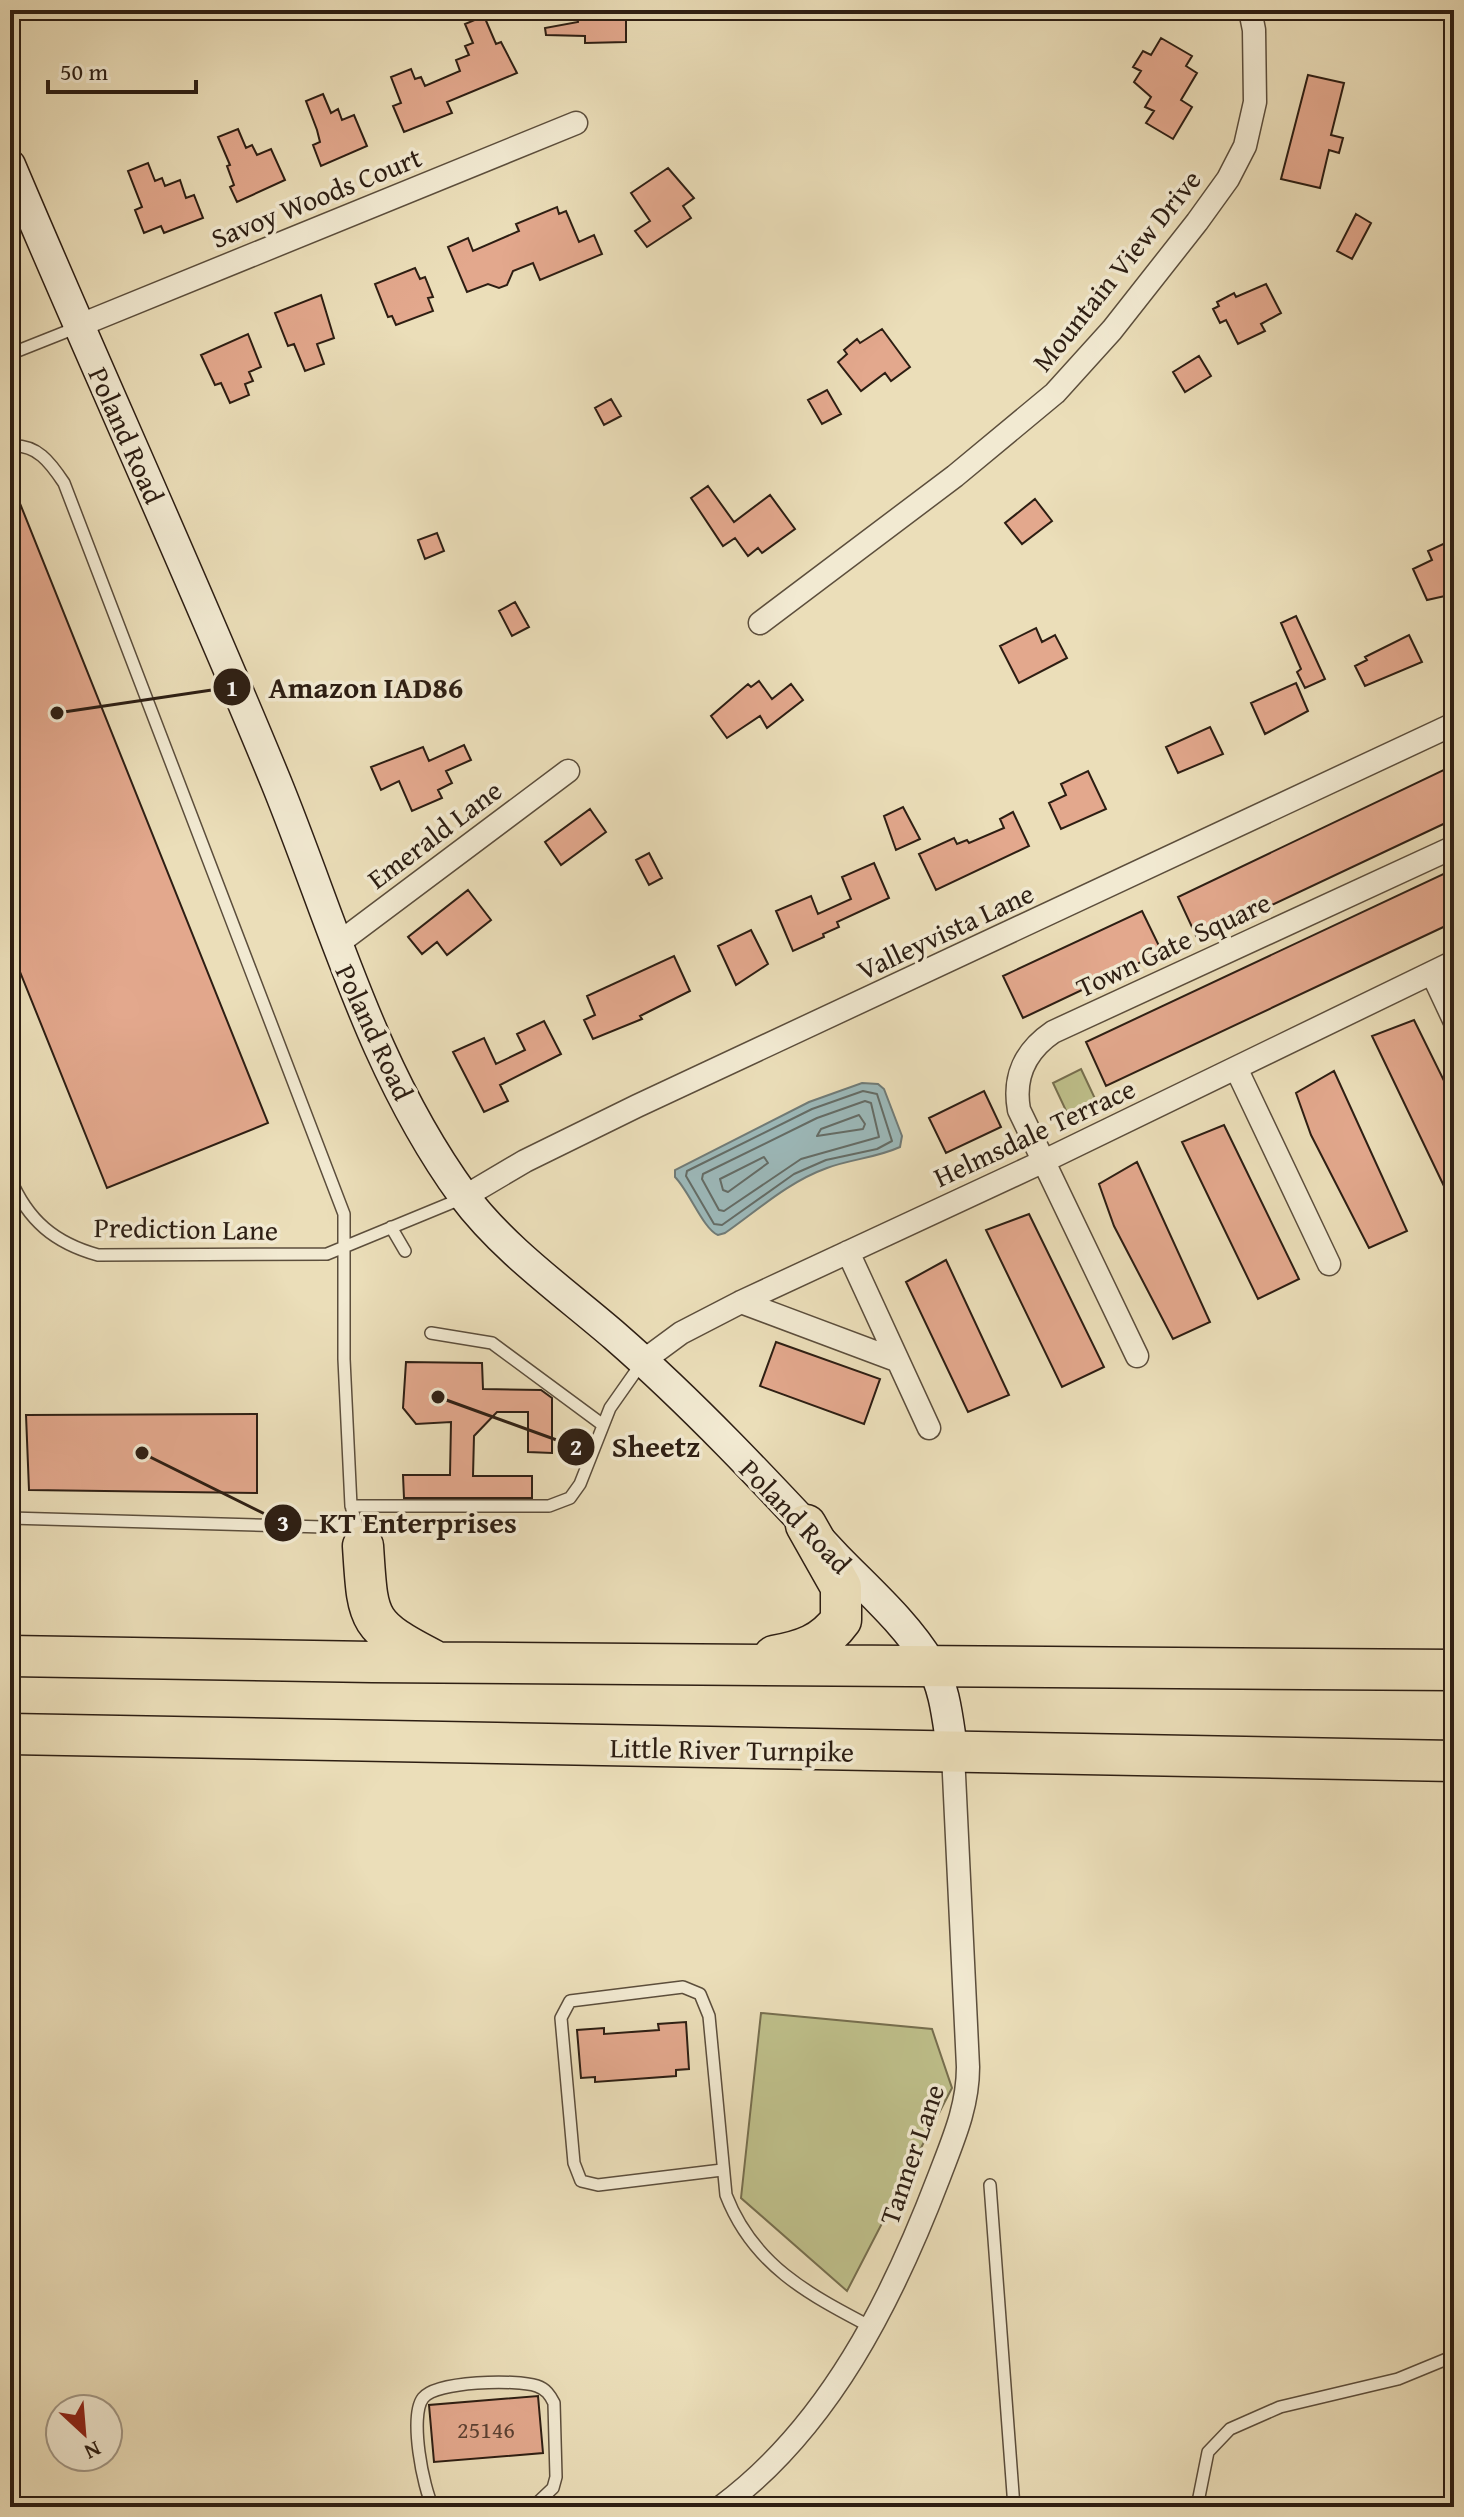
<svg xmlns="http://www.w3.org/2000/svg" width="1464" height="2517" viewBox="0 0 1464 2517" font-family="'Gentium Book Plus',serif">
<rect width="100%" height="100%" fill="#ebdeb9"/>
<filter id="stains"><feTurbulence type="fractalNoise" baseFrequency=".0025" numOctaves="4"/><feColorMatrix values="0 0 0 0 .2 0 0 0 0 .09 0 0 0 0 .02 0 0 0 .5 -.17"/></filter>
<radialGradient id="worn" r=".72"><stop offset=".6" stop-color="#630" stop-opacity="0"/><stop offset="1" stop-color="#630" stop-opacity=".3"/></radialGradient>
<path fill="#bebf8a" stroke="#766e4e" stroke-width="2" d="M1081,1069L1098,1105L1069,1117L1053,1083Z
M761,2013L932,2029L952,2088L847,2291L741,2198Z"/>
<path fill="#9cb9ba" stroke="#707b77" stroke-width="2" d="M862,1083L878,1084L884,1089L902,1136L900,1147C876,1158 851,1159 827,1168C788,1182 758,1210 725,1233L718,1235C704,1230 689,1191 675,1177V1170L809,1102Z"/>
<g fill="none" stroke-linecap="round" stroke-linejoin="round">
<path stroke="#646c66" stroke-width="2" d="M863,1091L877,1094L892,1141L877,1149L826,1160L794,1174L722,1225L714,1224L686,1176L687,1171L812,1109Z
M865,1101L871,1103L879,1137L801,1159L724,1211L719,1210L702,1179L703,1174L817,1118Z
M859,1115L865,1124L863,1129L817,1136L821,1129Z
M764,1157L768,1163L728,1192L723,1190L720,1179Z"/>
</g>
<path fill="#e3a88d" stroke="#2d1e13" stroke-width="2" d="M577,10H626V42L585,43V36L546,35L545,28L578,22Z
M484,16L496,44L501,42L517,73L447,102L452,113L404,132L393,106L401,103L391,77L411,69L415,79L421,77L425,86L460,71L456,60L469,55L465,46L473,43L465,24Z
M1161,38L1192,56L1186,66L1197,73L1181,100L1192,107L1173,139L1146,123L1154,111L1145,107L1151,97L1134,82L1141,71L1133,67L1143,51L1151,55Z
M1308,75L1344,83L1331,135L1343,138L1339,153L1329,150L1320,188L1281,179Z
M323,94L331,113L338,109L342,120L354,115L367,146L321,166L313,145L320,142L317,130L306,101Z
M238,129L246,148L252,145L257,155L271,149L285,180L237,202L230,187L234,185L227,166L230,165L218,137Z
M148,163L155,181L162,178L165,186L180,180L186,198L194,195L203,218L164,233L161,226L144,233L135,210L142,207L128,171Z
M668,168L694,198L683,206L691,218L647,247L635,231L650,221L631,193Z
M557,207L559,214L566,211L579,242L594,235L602,254L540,280L533,263L513,271L507,285L499,288L488,284L467,292L448,247L468,238L473,251L519,231L516,224Z
M1356,214L1371,223L1352,259L1337,251Z
M415,268L420,279L425,277L433,297L428,298L433,311L396,325L392,316L388,317L375,284Z
M1266,284L1281,313L1261,324L1265,331L1238,344L1226,320L1220,323L1213,309L1219,306L1217,302L1234,293L1236,297Z
M321,295L334,338L317,344L324,364L305,371L294,344L288,346L275,313Z
M882,329L910,367L891,381L885,373L861,391L838,362L847,354L844,350L857,339L860,343Z
M248,334L261,367L249,372L253,381L245,384L249,395L230,403L221,383L215,385L201,355Z
M1199,356L1211,376L1185,392L1173,372Z
M827,390L841,414L822,424L808,400Z
M611,399L621,416L604,425L595,408Z
M11,481L268,1123L107,1188L10,947Z
M708,486L734,522L770,495L795,529L762,553L758,548L748,556L735,538L723,546L691,498Z
M1035,499L1052,521L1022,544L1005,523Z
M437,533L444,551L425,559L418,540Z
M1454,539V594L1427,600L1413,569L1432,560L1428,551Z
M515,602L529,627L512,636L499,611Z
M1296,616L1325,679L1305,688L1297,672L1301,669L1281,623Z
M1036,628L1042,642L1055,635L1067,658L1019,683L1000,646Z
M1409,635L1422,662L1365,686L1355,666L1367,660L1365,657Z
M759,681L772,699L791,684L803,700L767,728L760,716L727,738L711,716L748,684L751,687Z
M1296,683L1308,711L1265,734L1251,703Z
M1210,727L1223,754L1178,773L1166,747Z
M464,745L471,760L446,771L452,783L438,790L442,798L412,811L399,781L381,790L371,767L423,747L429,761Z
M1454,765V819L1198,940L1178,897Z
M1088,771L1106,809L1061,829L1049,803L1066,795L1061,784Z
M903,807L920,839L896,850L884,816Z
M590,809L606,832L561,865L545,842Z
M1013,812L1029,846L936,890L919,854L954,838L957,844L967,840L969,843L1004,828L1000,819Z
M649,853L662,878L649,885L636,860Z
M874,863L889,898L837,922L839,927L823,934L824,937L793,951L776,911L811,896L818,914L851,899L842,877Z
M1454,869V922L1106,1086L1086,1042Z
M468,890L491,920L447,955L437,942L422,954L408,937Z
M1142,911L1162,952L1023,1018L1003,976Z
M751,930L768,964L736,985L718,946Z
M674,956L690,991L640,1016L642,1019L593,1039L584,1020L595,1015L587,996Z
M1414,1020L1450,1093L1454,1091V1207L1372,1036Z
M544,1021L561,1054L500,1085L508,1101L484,1112L453,1052L484,1038L496,1064L525,1050L517,1034Z
M1334,1071L1407,1231L1369,1248L1311,1135L1296,1093Z
M984,1091L1001,1127L946,1153L929,1118Z
M1224,1125L1299,1279L1258,1299L1182,1142Z
M1137,1162L1210,1322L1173,1339L1114,1226L1099,1184Z
M1029,1214L1104,1367L1062,1387L986,1230Z
M946,1260L1009,1395L968,1412L906,1282Z
M776,1342L880,1379L864,1424L760,1386Z
M406,1362L482,1363L483,1389L541,1390L552,1398V1453L528,1452V1412H497L474,1436L473,1476H532V1498H404L403,1475H450L451,1422L416,1424L403,1408Z
M257,1414V1493L29,1490L26,1415Z
M686,2022L689,2069L676,2070V2076L595,2082V2077L581,2078L577,2030L604,2028V2034L659,2030L658,2024Z
M538,2396L543,2453L434,2462L429,2405Z"/>
<g fill="none" stroke-linecap="round" stroke-linejoin="round">
<g stroke="#5c4e3c" stroke-width="14">
<path id="lane" d="M10,354L78,327
M10,446C37,444 50,462 64,483L344,1214V1359L351,1506L362,1542
M10,1178C28,1221 55,1243 98,1255L327,1254L463,1198
M391,1227L405,1251
M431,1333L492,1343L603,1425
M351,1506H549L570,1498L580,1484L610,1408L643,1361
M10,1518L358,1528
M722,2170L598,2185L581,2181L574,2163L561,2018L570,2001L683,1987L700,1994L709,2016L726,2195C753,2265 808,2294 871,2327
M990,2185L1014,2507
M433,2507C423,2488 409,2416 423,2398C436,2381 516,2379 537,2386C546,2389 550,2395 554,2403L556,2477L553,2488L533,2507
M1197,2507L1208,2452L1230,2429L1280,2407L1398,2379L1454,2356"/>
</g>
<g stroke="#5c4e3c" stroke-width="25">
<path id="street" d="M78,326L576,123
M760,623L955,476L1055,393L1112,330L1197,222L1228,179L1245,146L1255,102L1254,30L1250,10
M336,945L568,771
M1432,973L1454,1020
M1236,1068L1329,1264
M464,1197L525,1161L637,1106L1454,724
M848,1252L929,1428
M741,1302L896,1360
M1137,1356L1019,1110C1013,1077 1025,1051 1053,1032L1454,847
M643,1361L681,1333L741,1302L1042,1162L1454,962
M721,2507C829,2427 892,2300 939,2177C953,2140 968,2107 968,2067L953,1754"/>
</g>
<g stroke="#2d1e13" stroke-width="33">
<path id="secondary" d="M10,165C97,371 191,575 276,782C333,922 372,1070 463,1195C503,1249 564,1292 615,1336C693,1404 765,1481 836,1557C868,1590 906,1623 930,1663C946,1688 948,1725 953,1754"/>
</g>
<g stroke="#2d1e13" stroke-width="43">
<path id="highway" d="M363,1546C368,1620 365,1625 433,1660
M10,1656L372,1662L1454,1670
M774,1656C802,1651 824,1644 841,1620V1587L806,1525
M10,1734L1454,1761"/>
</g>
<use href="#lane" stroke="#f2ead2" stroke-width="11"/>
<use href="#street" stroke="#f2ead2" stroke-width="22"/>
<use href="#secondary" stroke="#f2ead2" stroke-width="30"/>
<use href="#highway" stroke="#ebdeb9" stroke-width="40"/>
</g>
<g text-anchor="middle" dominant-baseline="central" stroke-width="7" stroke-linejoin="round" paint-order="stroke">
<g font-size="24" fill="#5a4032">
<text x="486" y="2429">25146</text>
</g>
<g font-size="28" fill="#2d1e13" stroke="#f2ead2">
<text transform="translate(316 197) rotate(-22)">Savoy Woods Court</text>
<text transform="translate(1116 270) rotate(-51)">Mountain View Drive</text>
<text transform="translate(127 435) rotate(66)">Poland Road</text>
<text transform="translate(434 834) rotate(-37)">Emerald Lane</text>
<text transform="translate(945 931) rotate(-25)">Valleyvista Lane</text>
<text transform="translate(1173 944) rotate(-25)">Town Gate Square</text>
<text transform="translate(375 1032) rotate(65)">Poland Road</text>
<text transform="translate(1034 1132) rotate(-25)">Helmsdale Terrace</text>
<text transform="translate(186 1228) rotate(1)">Prediction Lane</text>
<text transform="translate(796 1516) rotate(46)">Poland Road</text>
<text transform="translate(732 1749) rotate(1)">Little River Turnpike</text>
<text transform="translate(911 2154) rotate(-71)">Tanner Lane</text>
</g>
</g>
<path fill="none" stroke="#2d1e13" stroke-width="3" d="M57 713L232 687M438 1397L576 1447M142 1453L283 1523"/>
<g fill="#2d1e13" stroke="#f2ead2" stroke-width="3">
<circle cx="57" cy="713" r="8"/>
<circle cx="438" cy="1397" r="8"/>
<circle cx="142" cy="1453" r="8"/>
<circle cx="232" cy="687" r="20"/>
<circle cx="576" cy="1447" r="20"/>
<circle cx="283" cy="1523" r="20"/>
</g>
<g font-size="24" text-anchor="middle" font-weight="bold" fill="#fff">
<text x="232" y="696">1</text>
<text x="576" y="1455">2</text>
<text x="283" y="1531">3</text>
</g>
<g font-size="30" text-anchor="middle" font-weight="bold" fill="#2d1e13" stroke="#f2ead2" stroke-width="7" stroke-linejoin="round" paint-order="stroke">
<text x="366" y="698">Amazon IAD86</text>
<text x="656" y="1457">Sheetz</text>
<text x="418" y="1533">KT Enterprises</text>
</g>
<rect width="1464" height="2517" fill="none" stroke="#ebdeb9" stroke-width="40"/>
<rect x="12" y="12" width="1440" height="2493" fill="none" stroke="#2d1e13" stroke-width="4"/>
<rect x="20" y="20" width="1424" height="2477" fill="none" stroke="#2d1e13" stroke-width="2"/>
<g transform="translate(84 2433) rotate(154)"><circle r="38" fill="#f2ead2" stroke="#a39886" stroke-width="2"/>
<path d="M0-6L14 30L0 20L-14 30Z" fill="#8f2418"/>
<text y="-12" font-size="22" font-weight="bold" text-anchor="middle" fill="#2d1e13">N</text>
</g>
<path d="M48 80v12h148v-12" fill="none" stroke="#2d1e13" stroke-width="4"/>
<text x="60" y="80" font-size="24" fill="#2d1e13" stroke="#f2ead2" stroke-width="6" paint-order="stroke">50 m</text>
<rect width="100%" height="100%" filter="url(#stains)"/>
<rect width="100%" height="100%" fill="url(#worn)"/>
</svg>
